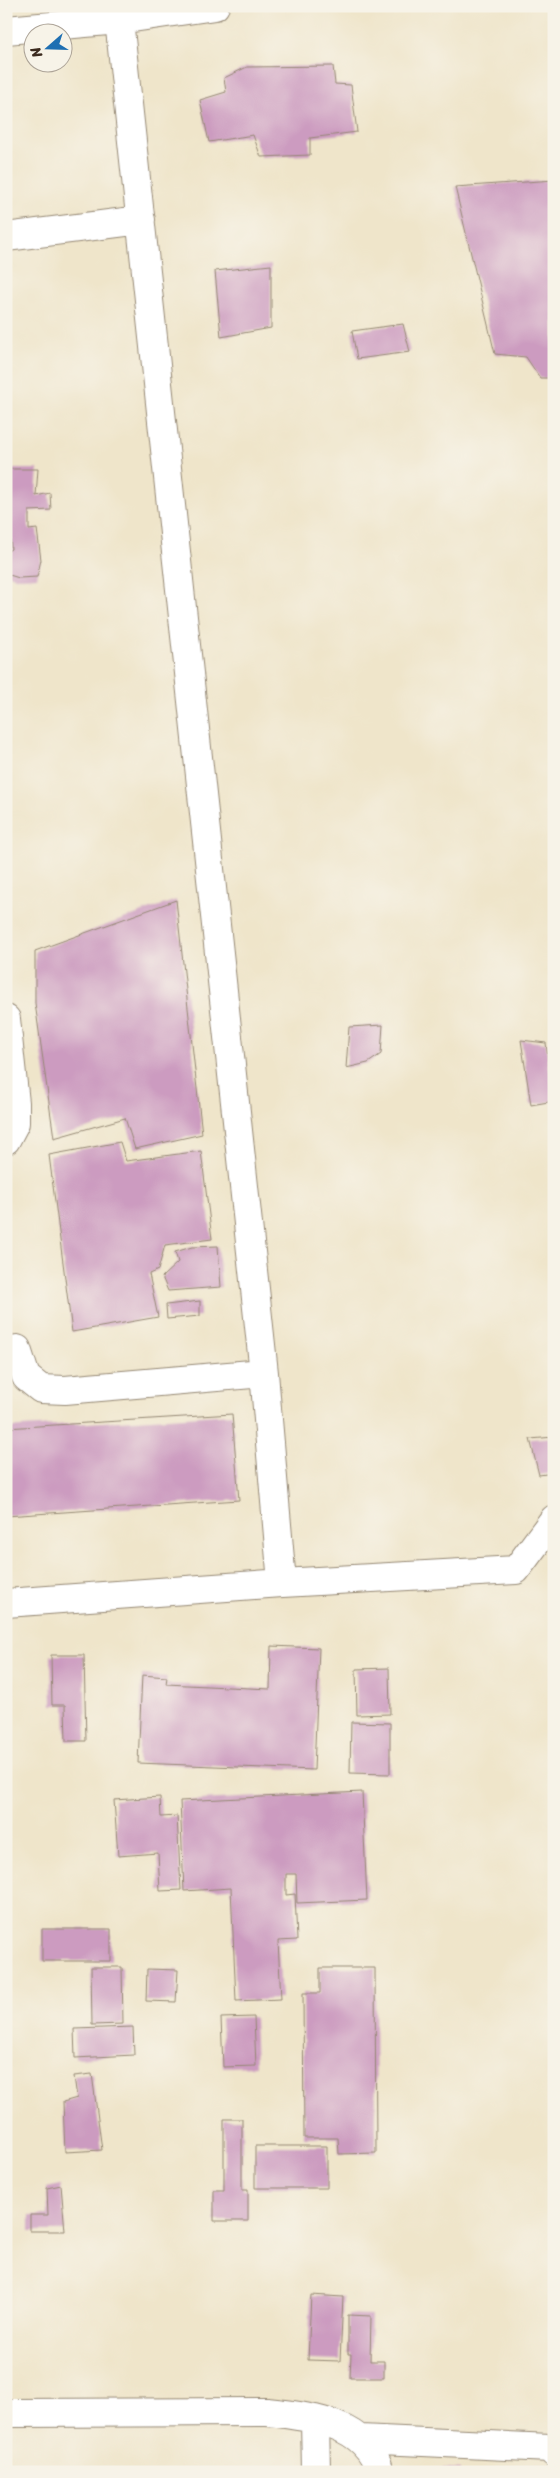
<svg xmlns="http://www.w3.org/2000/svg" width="560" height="2478" viewBox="0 0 560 2478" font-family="Sriracha,sans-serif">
<rect width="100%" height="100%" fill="#f7f3e8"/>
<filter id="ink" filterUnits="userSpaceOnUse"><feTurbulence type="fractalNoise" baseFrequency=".02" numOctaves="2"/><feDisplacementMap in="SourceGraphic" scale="10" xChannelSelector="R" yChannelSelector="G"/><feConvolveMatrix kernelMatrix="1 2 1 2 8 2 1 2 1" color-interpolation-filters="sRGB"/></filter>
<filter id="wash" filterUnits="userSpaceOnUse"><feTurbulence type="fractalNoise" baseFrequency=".0096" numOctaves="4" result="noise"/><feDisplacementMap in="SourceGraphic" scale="20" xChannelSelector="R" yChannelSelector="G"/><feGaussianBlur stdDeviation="1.12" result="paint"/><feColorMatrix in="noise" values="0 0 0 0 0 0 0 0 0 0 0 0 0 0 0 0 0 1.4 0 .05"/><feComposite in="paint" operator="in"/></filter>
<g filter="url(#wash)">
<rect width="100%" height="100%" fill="#efe5ca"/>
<g id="blocks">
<path fill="#cc9bc0" d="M333,66L335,84L351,85L357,132L310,138V155L261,157L253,135L209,142L200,100L226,92L224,78L247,67Z
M554,180V378H540L526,357L495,354L455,187Z
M271,265V328L221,337L215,271Z
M403,324L410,352L357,359L352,331Z
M6,469H38L36,496L50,493L51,510L29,511V530L37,529L41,560L37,577L19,578L6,574V552L11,549L8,504H6Z
M176,900L202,1134L135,1149L125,1118L54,1138L35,1003V951Z
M383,1025L381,1054L368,1063L346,1068L349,1027Z
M521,1040L546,1043L554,1101L531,1105Z
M120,1142L126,1161L201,1151L212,1239L165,1245L158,1270L149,1274L158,1317L72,1332L49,1155Z
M218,1246L221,1287L168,1291L162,1277L178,1262L175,1252L192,1247Z
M200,1301V1316L167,1319L166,1305Z
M232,1414L239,1500L6,1516V1428Z
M554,1437V1473L539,1475L530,1439Z
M271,1646L319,1648L314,1770L138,1763L142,1675L167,1677L166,1684L270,1689Z
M51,1655H84L86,1741H66L65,1705H52Z
M389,1668L390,1714L357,1715L356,1669Z
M351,1722L390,1723V1774L350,1773Z
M362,1792L367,1900L297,1903L296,1874H286V1895L295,1894L297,1940L278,1941L281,1999L236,2001L231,1888L184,1891L180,1801Z
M160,1797L161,1817L177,1816L181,1890L160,1891L158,1853L118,1856L114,1800Z
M42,1929H111V1961H42Z
M91,1967H122L123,2024L92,2025Z
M320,1968H375L376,2153L339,2154L338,2138H304L303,1993H320Z
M147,1969L178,1970L176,2002L146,2001Z
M254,2017L256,2066L223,2067L221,2018Z
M133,2027L134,2055L75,2058L74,2029Z
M92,2074L102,2150L65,2152L63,2102L77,2098L74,2076Z
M224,2119H242V2190H248V2221H214V2190H224Z
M255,2146H327V2188H255Z
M61,2185L65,2231H30V2215H48L47,2188Z
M311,2295L343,2297L340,2361L308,2360Z
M348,2315L371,2316L370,2361H384V2378H350L351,2354H348Z
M502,2468L521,2471V2472H501Z
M441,2469L460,2470V2472H441Z"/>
</g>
</g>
<g filter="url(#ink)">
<use href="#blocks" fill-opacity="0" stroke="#958874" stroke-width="1"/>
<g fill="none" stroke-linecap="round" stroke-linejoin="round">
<g stroke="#958874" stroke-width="30">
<path id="minor" d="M119,20L264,1373L282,1583
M6,30L119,20L215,6
M6,237L141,220
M6,1019L15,1103V1123L6,1140
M17,1349L26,1377L41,1389L65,1390L264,1373
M6,1603L282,1583L516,1570L554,1519
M6,2413L267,2412C309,2416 368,2423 380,2472
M315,2419L316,2472
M360,2439L550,2448L554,2453"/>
</g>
<use href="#minor" stroke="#fff" stroke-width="28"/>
</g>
</g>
<rect width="560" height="2478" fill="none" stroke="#f7f3e8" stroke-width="25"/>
<g transform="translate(48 48) rotate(250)"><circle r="24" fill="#f7f3e8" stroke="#aca397"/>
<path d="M0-4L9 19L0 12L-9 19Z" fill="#1f6fb2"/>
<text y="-8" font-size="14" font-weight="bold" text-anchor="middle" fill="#3b2a1e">N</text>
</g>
</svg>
